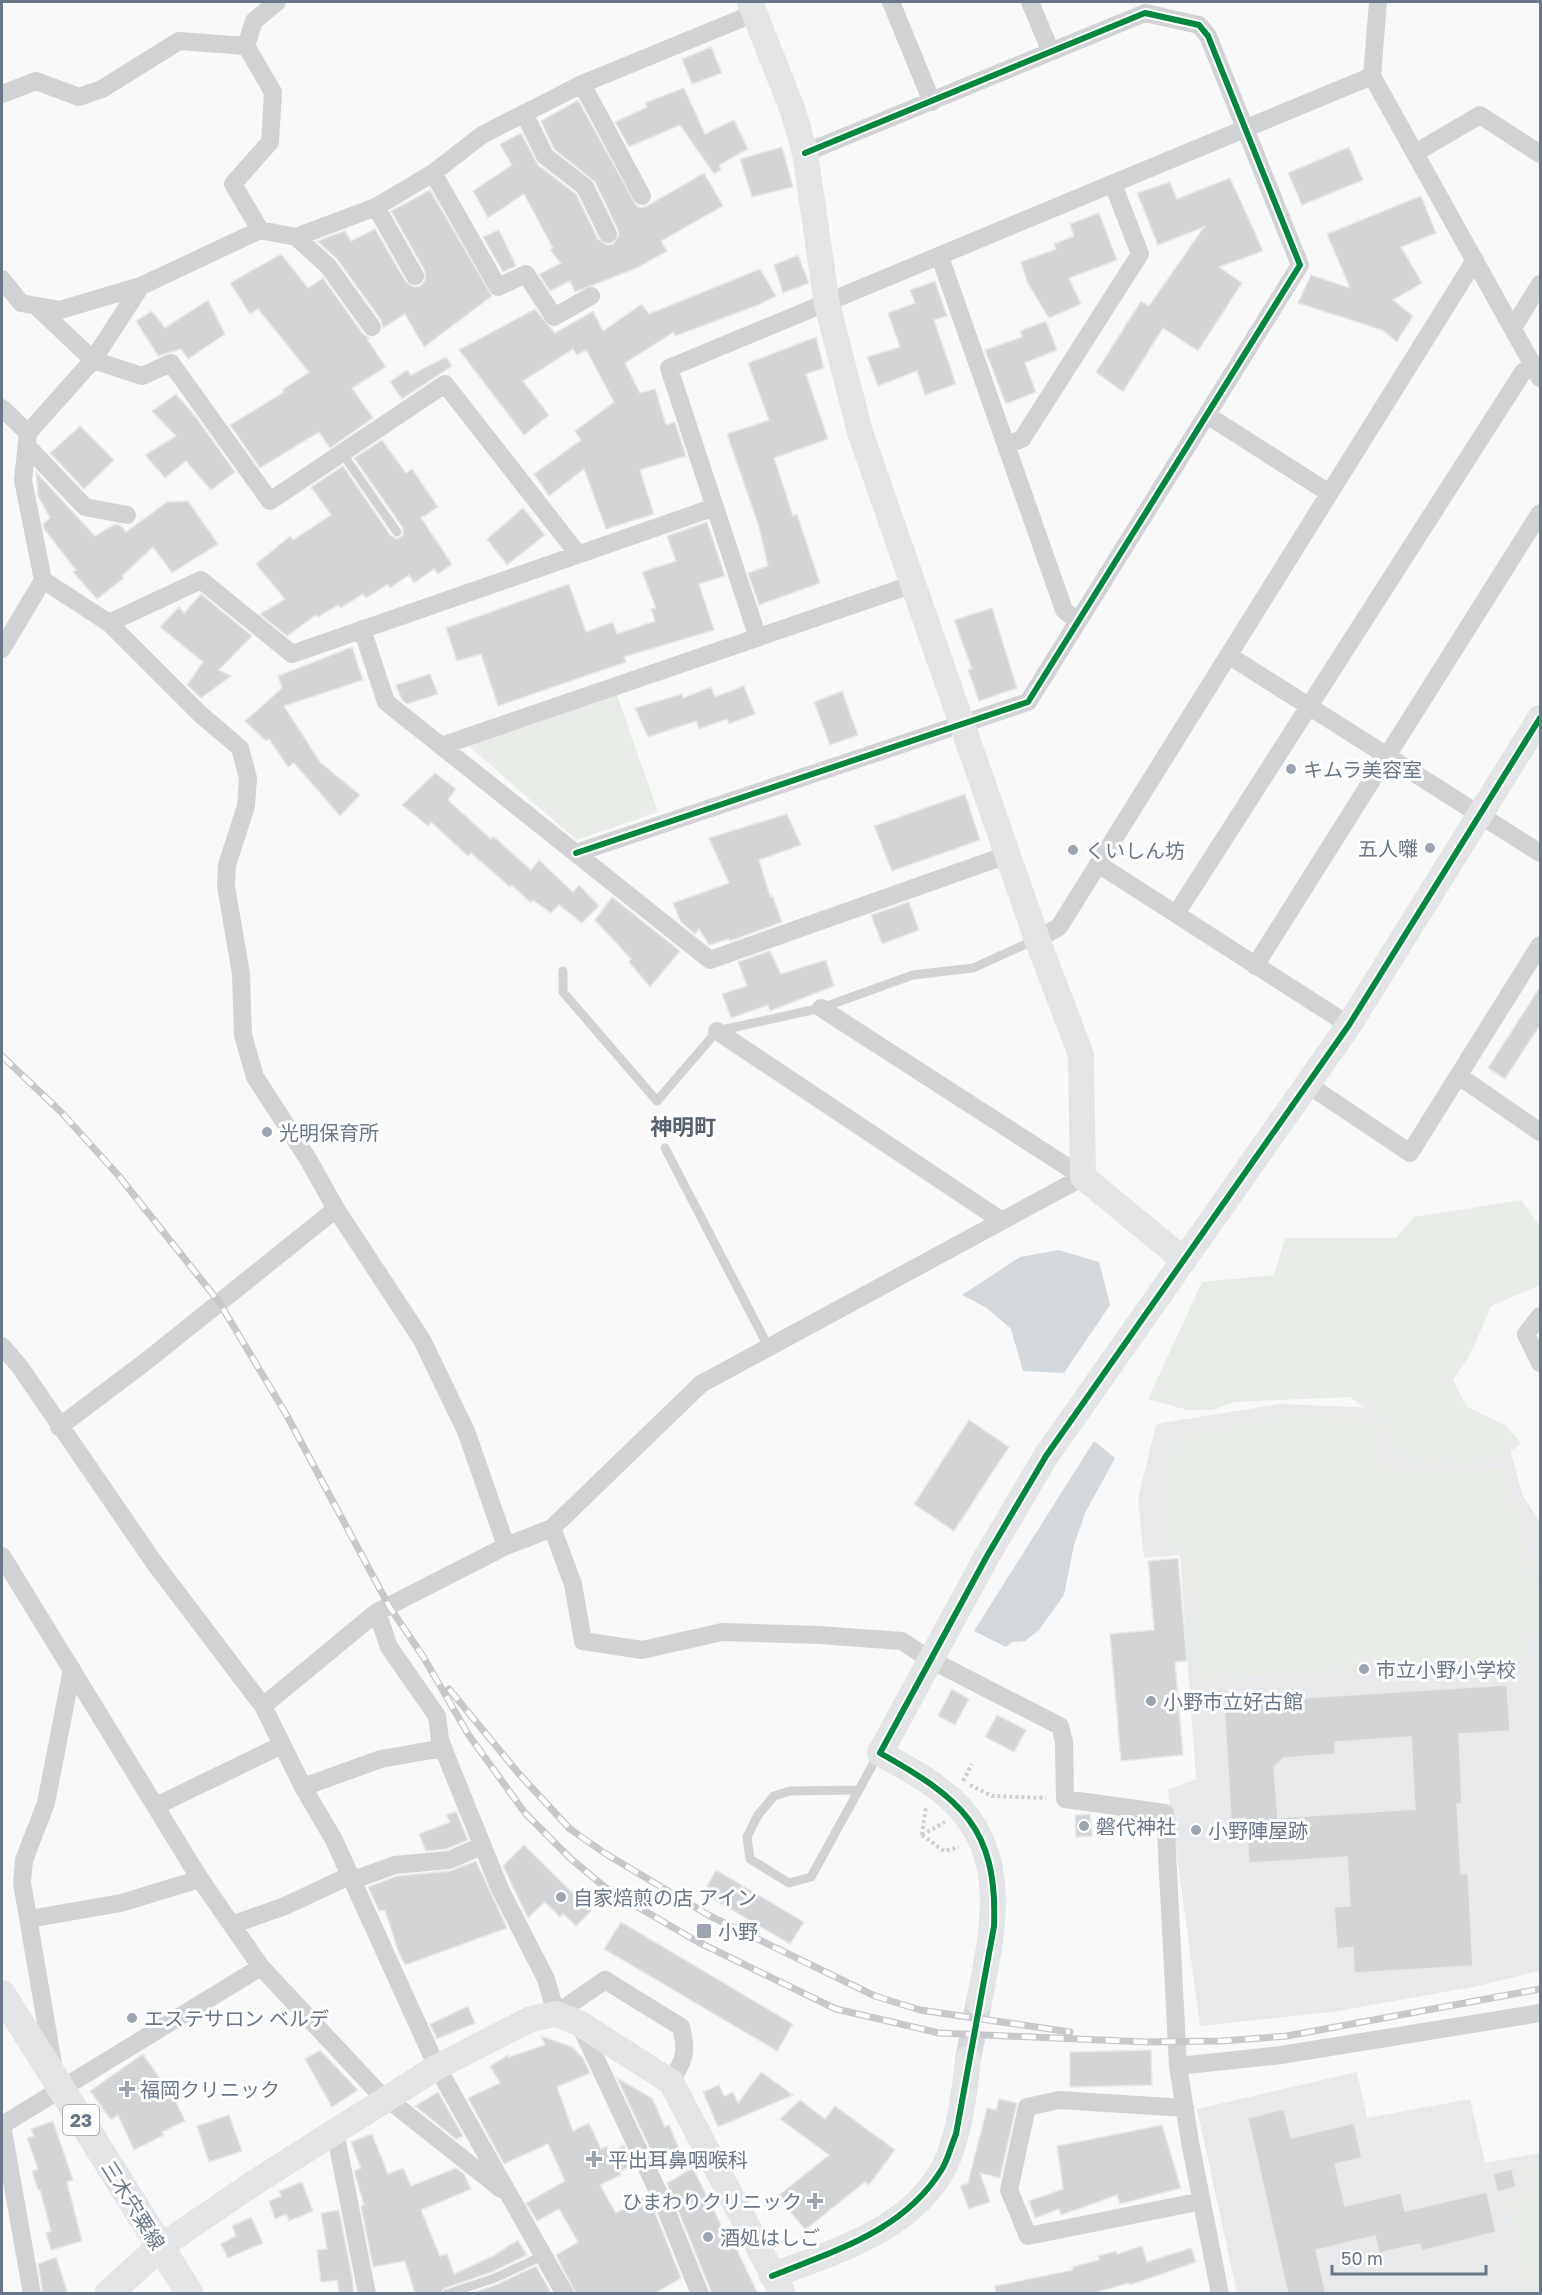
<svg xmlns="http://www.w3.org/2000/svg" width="1542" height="2295" viewBox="0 0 1542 2295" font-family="'Golos Text','Noto Sans JP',sans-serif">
<rect width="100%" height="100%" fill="#f9f9f9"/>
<path fill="#e8e9ea" d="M1279,1404L1376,1408L1510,1449L1522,1494L1540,1523V1971L1473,1987L1332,2012L1200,2026L1168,1790L1196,1779L1180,1555L1144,1558L1138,1499L1156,1424Z
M1357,2072L1367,2118L1470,2099L1485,2163L1540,2153V2293H1237L1197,2109Z"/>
<path fill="#e8ece7" d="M617,695L658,812L576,840L469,746Z
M1521,1200L1540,1227V1285L1491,1306L1472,1351L1453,1380L1467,1407L1505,1425L1521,1443L1498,1462L1463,1465L1396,1459L1374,1414L1350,1397L1234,1402L1213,1410H1187L1148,1399L1202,1282L1274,1275L1285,1238H1396L1414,1217Z
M1282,1414L1374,1419L1389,1471L1504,1468L1540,1593V1633L1527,1635L1529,1661L1195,1679L1185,1550L1164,1553L1169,1439Z
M1540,2162V2293H1527L1507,2200L1528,2194L1522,2167Z"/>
<path fill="#d2d8dc" d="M1059,1250L1099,1262L1110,1305L1064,1373L1023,1371L1011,1329L987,1308L962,1295L1020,1257Z
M1094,1441L1115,1458L1085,1513L1074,1545L1064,1595L1039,1630L1025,1641L1012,1642L1006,1647L974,1631Z"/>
<path fill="#d3d4d5" stroke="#e8e8e8" stroke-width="1.5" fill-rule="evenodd" d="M711,47L722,73L692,84L682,59Z
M684,88L705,134L734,120L748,149L719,165L721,170L714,174L680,125L629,147L615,122L647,107L645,103Z
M578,100L636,205L640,208L647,206L704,173L723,206L661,241L667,251L637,268L575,292L570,281L550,291L539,274L561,263L550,250L553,248L524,194L488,218L473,191L512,165L500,144L521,133L538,165L576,194L598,239L607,245L613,244L619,235L618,230L595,182L554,149L541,121Z
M782,147L793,187L752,197L740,159Z
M1349,147L1363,180L1302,205L1288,173Z
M1230,178L1263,251L1219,267L1242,283L1198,351L1163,328L1123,392L1096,372L1141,301L1149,306L1204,227L1158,245L1137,193L1170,182L1177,199Z
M430,190L492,296L424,347L405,314L383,328L381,320L337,259L317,241L345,231L351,241L375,229L406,282L414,287L420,286L425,281V271L391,211Z
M1421,196L1436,233L1401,247L1422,283L1393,300L1413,316L1397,342L1382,330L1298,303L1311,275L1350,288L1327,234Z
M1099,213L1117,260L1069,278L1081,304L1049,318L1028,284L1021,262L1056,249L1054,244L1074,236L1070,224Z
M499,230L516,266L503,272L483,237Z
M281,254L308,288L323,278L363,334L369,338L367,339L386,367L352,388L373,418L330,448L319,432L260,468L230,425L284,392L282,390L309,372L258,309L250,314L230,283Z
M798,255L809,283L783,293L774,265Z
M760,269L776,296L758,305L675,336L674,332L625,363L640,393L655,389L666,425L675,422L686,456L640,470L654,514L606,529L584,469L549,496L534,474L581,440L575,431L614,402L586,350L577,355L573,349L523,381L549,415L524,435L459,350L535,309L555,333L593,311L603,331L642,304L649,314Z
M935,281L947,316L934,320L956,384L925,395L917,371L878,386L867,357L900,347L888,313L915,303L910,290Z
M208,300L225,334L188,359L181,349L158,356L136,321L152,311L165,328Z
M1046,321L1057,350L1025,363L1036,392L1006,404L985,350L1022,337L1020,331Z
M816,337L824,368L806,374L828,439L774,458L793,516L797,514L820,583L759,605L748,573L768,566L759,527L727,434L769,420L748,363Z
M446,357L452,366L402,399L390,382L407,370L411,375Z
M176,394L196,417L235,472L211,490L186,461L165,478L145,455L176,436L152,411Z
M80,426L114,460L84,489L50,453Z
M382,440L406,473L412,469L438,507L421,518L452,564L438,574L434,569L414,583L409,575L390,588L388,584L366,598L363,594L341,608L338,605L318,617L316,615L287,636L260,614L285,599L256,564L290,536L293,540L331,515L311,487L343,466L391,536L397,539L403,535V528L354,458Z
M36,472L95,536L115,524L120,525L126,532L167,502L188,501L218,544L172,573L153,547L122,576L124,578L97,599L73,572L76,570L44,529L43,524L50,518L38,496Z
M523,508L545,535L507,565L487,539Z
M707,522L725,576L699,584L714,630L624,657L626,662L498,706L481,654L457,661L446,628L569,584L586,632L613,622L617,634L655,621L651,609L656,608L642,572L676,561L667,536Z
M201,594L252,636L219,670L231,676L201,698L187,685L203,662L160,627L179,607L184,613Z
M992,608L1017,688L979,701L968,670L972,669L954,620Z
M352,647L363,680L284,706L320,762L360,795L340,816L294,763L288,767L269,739L266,741L245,721L282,688L278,676Z
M430,674L438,694L407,704L402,700L396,685Z
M744,686L755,714L729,724L727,719L699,729L696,721L648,737L635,708L682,694L683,698L711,687L715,697Z
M842,691L858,735L830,745L814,702Z
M435,773L456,789L448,800L491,839L493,836L531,870L539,860L573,892L579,885L599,906L582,923L559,905L551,913L533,900L531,903L512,885L510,887L471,853L468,856L431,822L428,826L402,805Z
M965,794L980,840L892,871L874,826Z
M787,814L801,845L759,860L770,896L772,895L782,922L730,941L729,939L709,945L699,929L695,934L681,922L673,903L729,883L709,838Z
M612,897L680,951L650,987L629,962L631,959L595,920Z
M909,902L919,930L882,944L871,915Z
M770,951L781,974L826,960L834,986L770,1011L768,1005L731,1018L722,994L747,986L738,962Z
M1540,987V1025L1505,1079L1488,1068Z
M969,1420L1009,1447L954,1531L914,1504Z
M1178,1558L1187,1661L1175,1662L1183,1755L1121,1761L1110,1634L1154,1630L1148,1561Z
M1507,1685L1510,1731L1459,1734L1462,1804H1457L1461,1874L1468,1873L1473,1966L1354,1973L1353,1947L1337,1949L1334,1907L1350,1906L1347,1857L1249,1863L1246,1818L1231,1819L1224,1703ZM1411,1737L1415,1809L1278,1818L1274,1767L1284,1758L1335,1754V1742Z
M952,1689L969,1699L955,1725L938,1716Z
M997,1715L1026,1730L1014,1752L985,1737Z
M456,1811L468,1840L446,1849L426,1851L419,1834L450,1822L446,1815Z
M1090,1814L1092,1836L1076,1837L1075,1815Z
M524,1845L591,1911L576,1926L563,1914L560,1917L545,1902L528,1918L503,1866Z
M476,1861L507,1928L405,1965L398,1951L385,1910L379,1911L368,1887L397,1876L450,1871Z
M716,1870L804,1922L790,1944L703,1893Z
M621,1922L793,2024L777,2051L604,1949Z
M468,2006L475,2023L437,2039L430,2024Z
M541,2036L572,2047L583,2058L590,2073L557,2087L573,2131L589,2123L601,2149L607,2146L609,2152L624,2145L633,2165L619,2172L621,2175L600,2185L616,2213L647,2195L652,2205L681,2278L654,2294H576L556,2255L578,2242L559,2209L537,2221L526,2203L565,2181L548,2144L504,2164L468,2098L500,2083L490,2066L508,2055L509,2057L545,2045Z
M320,2050L358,2090L332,2107L305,2059Z
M1151,2050L1152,2085L1070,2087V2052Z
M143,2054L176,2102L185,2121L162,2132L164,2135L134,2150L118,2115L111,2120L90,2091Z
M761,2072L793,2095L718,2127L703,2092L719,2085L724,2096L733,2092L738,2103Z
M617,2078L652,2098L665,2127L669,2125L679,2148L655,2159Z
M438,2092L463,2136L456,2139L415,2106Z
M999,2099L1017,2103L1000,2178L980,2173L990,2202L969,2209L960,2186L968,2183L987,2108L996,2110Z
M800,2100L825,2119L835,2106L895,2150L869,2185L865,2182L805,2230L778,2196L829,2155L780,2119Z
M1284,2109L1291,2138L1354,2123L1362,2158L1335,2164L1345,2206L1401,2193L1405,2211L1487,2192L1496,2232L1421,2251L1420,2244L1379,2253L1375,2236L1316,2250L1326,2294H1288L1248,2118Z
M229,2115L242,2151L209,2162L197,2126Z
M53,2121L73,2180L67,2182L82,2241L51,2250L46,2233L51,2231L40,2190H38L32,2171L38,2169L27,2138L34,2136L31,2129Z
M1162,2125L1181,2188L1120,2204L1117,2195L1061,2215L1059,2209L1035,2218L1029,2201L1063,2189L1057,2146Z
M372,2134L388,2174L403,2168L411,2186L456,2168L464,2174L471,2189L421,2210L440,2256L447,2254L454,2274L493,2256L518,2240L527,2255L492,2272L445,2288L440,2294H415L405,2261L373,2267L361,2206L364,2205L354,2171L361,2168L351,2142Z
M693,2168L730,2243L733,2242L758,2294H712L667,2183Z
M1512,2169L1516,2187L1497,2192L1493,2174Z
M302,2182L313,2211L289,2221L286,2214L275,2219L269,2201L281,2196L279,2191Z
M339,2210L352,2276L354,2294H339L337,2280L321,2282L317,2250L327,2249L321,2213Z
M251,2217L263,2243L228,2258L221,2244L236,2236L232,2226Z
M1142,2246L1147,2262L1191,2248L1196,2262L1130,2285L1129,2283L1090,2294H996L995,2286L1073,2270L1072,2267L1099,2260L1098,2256L1116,2251L1117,2254Z
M56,2257L68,2294H43L38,2264Z
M536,2266L552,2294H470L498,2284Z"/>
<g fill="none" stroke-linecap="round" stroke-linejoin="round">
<path stroke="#d5d8dd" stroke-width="26" stroke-dasharray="26 13" stroke-linecap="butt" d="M968,2059L979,2002"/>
<path stroke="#cecfd0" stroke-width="4" stroke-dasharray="3 3" stroke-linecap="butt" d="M963,1781L972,1764
M970,1785L992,1796L1046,1798
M922,1835L945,1822
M922,1835L944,1851L959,1847
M922,1835L926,1806"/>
<path stroke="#d1d2d4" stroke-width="9" d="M342,453L397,532
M563,971V992L657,1101L717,1031L821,1008L913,975L973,968L1035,940
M665,1148L769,1348
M857,1790L790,1791L774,1796L758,1815L747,1837L750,1859L789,1883L811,1877L878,1755
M447,2294L495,2278L542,2256"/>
<path stroke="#d1d2d4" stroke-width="18" d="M891,2L932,102
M1030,2L1051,52
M1378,2L1372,76L1540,378
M246,46L254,21L277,2
M582,84L642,196
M2,94L36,81L79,97L102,89L179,41L246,46L273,92L270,142L233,184L260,230
M524,113L545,156L585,187L608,234
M1415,153L1480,115L1540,154
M433,173L498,287L526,274L554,317L591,296
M376,207L415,276
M296,237L328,266L372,327
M940,257L1064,610L1078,622
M2,279L21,303L60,310L141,286L260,230L296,237L376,207L433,173L482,135L582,84L755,13
M36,306L93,360L142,376L171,363L270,501L445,384L578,554
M1513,328L1540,284
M2,408L28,433L23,480L43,580L109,623L199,713L240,748L248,778L246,806L227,865L226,886L241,974L243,1035L255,1077L308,1159L336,1209L422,1340L466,1431L506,1546
M1207,415L1329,493
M28,433L93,360L141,286
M1007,445L1022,439L1140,254L1113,184
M27,446L85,507L127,515
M109,623L201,580L292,654L715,507
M362,629L386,702L710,960L1007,855
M758,638L669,368L1372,76
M2,649L43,580
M1228,655L1540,853
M441,746L914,584
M576,853L1028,702L1300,265L1208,36L1199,25L1145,13L805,153
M1098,864L1349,1025
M1176,914L1523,372L1533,365
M1037,939L1059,927L1475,260
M1255,966L1540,513
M717,1031L1002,1221
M1459,1076L1540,1132
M1307,1084L1410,1153L1540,945
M1540,1316L1526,1334L1540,1363
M2,1346L20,1367L153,1561L263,1706L303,1787L334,1840L437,2067L565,2294
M59,1427L149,1359L336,1209
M552,1528L573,1584L583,1641L642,1650L722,1632L819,1635L902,1641L929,1659L1060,1726L1064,1742L1065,1799L1165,1813L1178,2066L1190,2142L1220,2294
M2,1556L200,1879L261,1967L375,2089L501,2189
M377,1612L389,1647L437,1716L440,1740L449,1763L500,1889L546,1979L556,2014L605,1980L681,2027C688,2053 684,2059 671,2082
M263,1706L377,1612L506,1546L552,1528L701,1384L1083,1177L821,1008
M303,1787L381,1759L443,1748
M156,1806L282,1745
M353,1880L395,1865L449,1860L482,1846
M29,1919L121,1903L200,1879
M234,1924L285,1906L351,1875
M579,2023L662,2200L700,2294
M1178,2066L1281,2055L1540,2013
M54,2069L22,1883L24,1860L46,1803L72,1669
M1185,2108L1059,2100L1027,2107L1009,2190L1028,2236L1202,2201
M335,2131L367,2294
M32,2294L2,2125L261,1967"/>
<path stroke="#e3e4e5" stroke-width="26" d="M750,2L793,111L805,153L827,304L860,432L1037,939L1081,1055L1083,1177L1184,1260
M979,2002C994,1925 1013,1844 939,1789C921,1775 899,1764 880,1753L987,1556L1046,1456L1349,1025L1540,718
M160,2247L254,2183L437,2067L531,2019L556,2014L579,2023L671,2082L783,2294
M772,2276C834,2251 911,2231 944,2167C960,2135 964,2094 968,2059"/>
<path stroke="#e3e4e5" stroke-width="28" d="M2,1994L190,2294
M108,2294L160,2247"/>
<g stroke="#c7c8c9" stroke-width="7">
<path id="rail" d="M2,1056L61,1112L118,1175L219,1302L286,1414L389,1606L424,1658L468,1734L525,1813L570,1858L607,1889L698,1942L836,2009L939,2033L1147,2042L1222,2041L1287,2036L1540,1989
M449,1689L520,1775L570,1829L606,1854L710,1916L875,1996L920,2010L1070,2032"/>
</g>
<use href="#rail" stroke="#fff" stroke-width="4.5" stroke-dasharray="14" stroke-linecap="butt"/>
<g stroke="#fff" stroke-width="10">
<path id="cycleway" d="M576,853L1028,702L1300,265L1208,36L1199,25L1145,13L805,153
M772,2276C836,2250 904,2231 942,2169C948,2159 951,2146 956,2134L994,1926C998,1827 960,1798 880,1753L987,1556L1046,1456L1349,1025L1540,718"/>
</g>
<use href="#cycleway" stroke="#00873e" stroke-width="6"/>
</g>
<g fill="#9ba4b0" stroke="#fff" stroke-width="2">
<circle cx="1291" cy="769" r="6"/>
<circle cx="1430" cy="848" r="6"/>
<circle cx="1073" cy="850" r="6"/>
<circle cx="267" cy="1132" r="6"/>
<circle cx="1364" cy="1669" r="6"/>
<circle cx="1151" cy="1701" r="6"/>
<circle cx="1084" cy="1826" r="6"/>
<circle cx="1196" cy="1830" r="6"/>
<circle cx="561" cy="1897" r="6"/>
<rect x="696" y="1923" width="16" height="16" rx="3"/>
<circle cx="132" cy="2018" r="6"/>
<path d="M124 2080h6v6h6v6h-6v6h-6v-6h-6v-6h6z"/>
<path d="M591 2150h6v6h6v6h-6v6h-6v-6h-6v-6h6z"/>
<path d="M812 2192h6v6h6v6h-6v6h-6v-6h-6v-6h6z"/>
<circle cx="708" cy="2237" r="6"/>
</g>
<g text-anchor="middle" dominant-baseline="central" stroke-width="6" stroke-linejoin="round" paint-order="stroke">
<rect fill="#fff" stroke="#96a0ac" stroke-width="1.5" x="63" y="2105" width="36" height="30" rx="4.5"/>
<g font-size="18" font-weight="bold" fill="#697789">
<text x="81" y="2120">23</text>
</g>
<g font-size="20" fill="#697789" stroke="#fff" text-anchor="start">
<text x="1303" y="769">キムラ美容室</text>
<text x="1418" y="848" text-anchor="end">五人囃</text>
<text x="1085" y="850">くいしん坊</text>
<text x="279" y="1132">光明保育所</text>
<text x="1376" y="1669">市立小野小学校</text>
<text x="1163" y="1701">小野市立好古館</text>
<text x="1096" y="1826">磐代神社</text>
<text x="1208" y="1830">小野陣屋跡</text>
<text x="573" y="1897">自家焙煎の店 アイン</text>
<text x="718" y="1931">小野</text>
<text x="144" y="2018">エステサロン ベルデ</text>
<text x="140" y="2089">福岡クリニック</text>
<text x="608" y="2159">平出耳鼻咽喉科</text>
<text x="802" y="2201" text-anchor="end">ひまわりクリニック</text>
<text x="720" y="2237">酒処はしご</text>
</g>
<g font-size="20" fill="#697789" stroke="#fff">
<text transform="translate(134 2205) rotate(58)">三木宍粟線</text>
</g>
<g font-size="22" font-weight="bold" fill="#57616e" stroke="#fff">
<text x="683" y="1126">神明町</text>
</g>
</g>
<rect width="1542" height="2295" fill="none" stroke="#697789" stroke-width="6"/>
<path d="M1332 2265v9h154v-9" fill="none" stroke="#697789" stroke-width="3"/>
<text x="1341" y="2265" font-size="18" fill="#697789" stroke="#ffffff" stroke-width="4.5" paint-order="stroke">50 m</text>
</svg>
